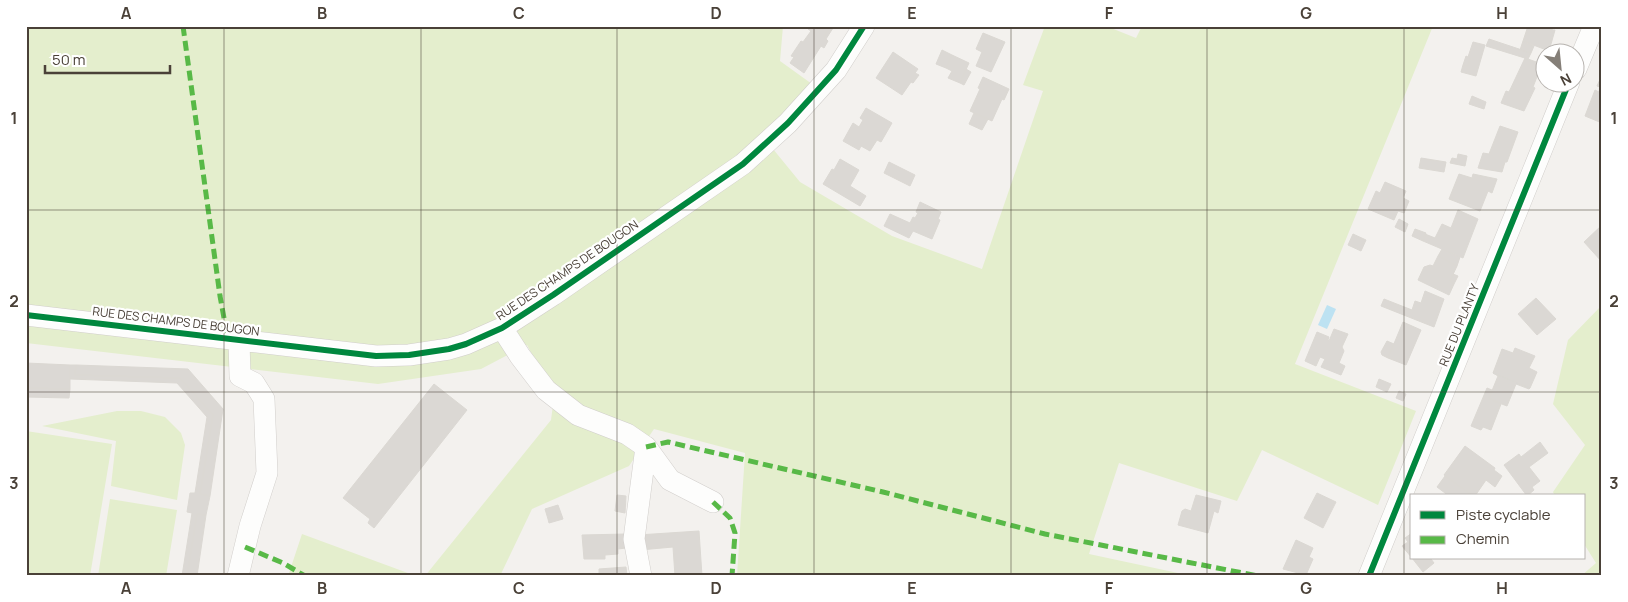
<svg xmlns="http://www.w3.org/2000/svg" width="1628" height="602" viewBox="0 0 1628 602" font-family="Manrope,sans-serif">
<rect width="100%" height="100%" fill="#f3f1ee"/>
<path fill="#e4eecd" d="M26,26H783L780,61L812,84L764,138L800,182L892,236L982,269L1043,91L1023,85L1045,26H1106L1136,38L1142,26H1433L1295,364L1416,411L1378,505L1262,450L1237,501L1119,463L1089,554L1192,576H737L745,453L654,429L629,466L532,509L500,576H425L551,420L555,390L537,364L527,345L481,369L378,384L26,343Z
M1602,305V576H1581L1596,563L1584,544V496H1555L1553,492L1585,445L1553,404L1568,340Z
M117,411H141L165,417L181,433L185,445L177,500L111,486L116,441L42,426Z
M26,431L112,444L90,576H26Z
M110,499L177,510L166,576H98Z
M302,534L416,576H288Z"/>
<path fill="#bde2f2" d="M1327,305L1336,309L1327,329L1318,325Z"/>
<path fill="#dbd8d4" stroke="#dbd8d3" d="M810,26H830L824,37L828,41L824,48L821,46L804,73L790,63L794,57L791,56L801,41L803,42L811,31L808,29Z
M830,26L833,28L826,39L824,37Z
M1528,26H1553L1552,30H1555L1549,51L1523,41Z
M983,33L1005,42L991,72L976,66L982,52L976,49Z
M1489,39L1531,53L1528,59L1486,46Z
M1523,41L1534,46L1531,53L1520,50Z
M1473,42L1485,45L1476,76L1461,72L1463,65L1468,66L1470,58L1468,57Z
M942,50L952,55L946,68L936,64Z
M893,52L918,69L915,73L919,75L913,83L911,82L902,95L876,78Z
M952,55L969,63L960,83L948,78L952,71L946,68Z
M1466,56L1470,58L1468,66L1463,65Z
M1525,58L1542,64L1533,87L1535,88L1524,111L1501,103L1506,91L1509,92Z
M966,69L971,72L964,85L960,83Z
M1602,75V123L1585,116L1595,90L1599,92L1600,87L1597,86Z
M983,77L1009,89L1004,100L1002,99L992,121L970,111L980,89L978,88Z
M1472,96L1486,102L1484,109L1469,104Z
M866,108L892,123L881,142L877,140L870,151L861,146L859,150L843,141L853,123L859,127L863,120L860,118Z
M974,113L988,119L982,130L969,124Z
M1500,126L1518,132L1507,162H1505L1502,172L1478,168L1483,153L1489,154Z
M1458,154L1467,156L1465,166L1450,163L1452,158L1457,159Z
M1421,158L1446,162L1444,172L1419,168Z
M840,159L859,170L850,186L866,196L860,206L823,184L832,169L834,170Z
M889,162L915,175L910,186L884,173Z
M1459,174L1472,178L1473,174L1497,179L1492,193L1488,191L1480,211L1449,199Z
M1385,182L1406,191L1403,198L1409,201L1404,213L1398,211L1394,220L1368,209L1376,191L1380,193Z
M920,202L941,212L938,219L940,220L932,239L913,231L909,238L884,226L890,214L910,223L913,217L915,218L918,213L916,212Z
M1458,210L1478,219L1463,258L1423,241L1425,234L1435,238L1442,224L1451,228Z
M1399,219L1408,224L1405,232L1395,227Z
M1602,225V262L1584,242Z
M1415,229L1426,233L1423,241L1412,236Z
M1353,234L1366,240L1361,251L1348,245Z
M1442,249L1460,257L1457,266L1438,256Z
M1438,256L1457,266L1450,281L1454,284L1449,295L1418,280L1424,267L1430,265L1433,266Z
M1453,274L1458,276L1454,284L1450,281Z
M1425,291L1444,299L1434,327L1381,306L1384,299L1412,310L1415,301L1421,303Z
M1536,298L1556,319L1537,335L1518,314Z
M1403,322L1421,330L1406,365L1388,358Z
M1334,329L1348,334L1342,347L1344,351L1339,363L1345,366L1341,375L1321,367L1325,359L1320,357L1316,366L1305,361L1317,332L1329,337L1328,340L1329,341Z
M1387,341L1394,344L1388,358L1382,355L1381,352Z
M1515,348L1535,356L1529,368L1537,372L1530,388L1493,373L1502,349L1513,353Z
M26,363L70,365V389L26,388Z
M70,365H76L75,375L180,378L213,415L200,494L210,496L206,515L197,514L187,576H182L192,513L187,512L190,493H195L207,417L177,383L70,379Z
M76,365L188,369L223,409L210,496L200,494L213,415L180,378L75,375Z
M1493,373L1530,388L1529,389L1516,384L1507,406L1494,401L1489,398L1498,376Z
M1379,379L1391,384L1387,392L1376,387Z
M434,384L467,410L374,528L368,523L370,519L343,498Z
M26,388L70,389L69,398L26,397Z
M1487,388L1492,390L1489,398L1501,404L1491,430L1483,427L1481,430L1471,426Z
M1399,391L1406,394L1403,401L1396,398Z
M1540,442L1548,453L1529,467L1540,481L1532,487L1534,490L1527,496L1504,465L1519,454L1521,457Z
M1465,446L1495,468L1494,470L1502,476L1495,487L1486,480L1475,496H1473L1444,475Z
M1445,476L1473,496H1449L1437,487Z
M1317,493L1336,502L1323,528L1304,518Z
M617,495L626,496L625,513L615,511Z
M1196,495L1221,501L1218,513L1214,511L1208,533L1178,525L1182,511L1185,509L1191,511Z
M558,505L562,516L548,519L545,509Z
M197,514L206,515L197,576H187Z
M562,516L563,519L549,523L548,519Z
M699,531L702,576H675L673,547L640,550L638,535Z
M1412,533V558L1402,546L1408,542L1405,538Z
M626,534V548L618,549V554L605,555V559H584L582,535Z
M1296,540L1313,548L1309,557L1313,559L1306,575L1283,569Z
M1412,558H1433L1431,559L1434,563L1423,572Z
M626,567L627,576H599V569Z"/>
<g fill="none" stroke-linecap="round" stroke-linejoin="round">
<g stroke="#d1cecb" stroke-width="22">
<path id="minor" d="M1576,69L1594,26
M26,315L376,356L409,355L449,349L466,344L502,328L553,295L743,164L788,123L836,70L864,26
M502,328L520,356L546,390L578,415L627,434L646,447L670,480L713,502
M238,576L250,526L267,473L264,399L254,383L240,376L239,341
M641,576L634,539L646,447
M1369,576L1569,82"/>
</g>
<use href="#minor" stroke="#fdfdfc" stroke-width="21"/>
<path stroke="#58b947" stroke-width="5" stroke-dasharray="10 5" stroke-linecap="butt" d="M183,26L220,296L228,340
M646,447L668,442L883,492L1045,534L1258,576
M713,502L730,518L735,533L732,576
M245,547L283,563L305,576"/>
<g stroke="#fff" stroke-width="9">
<path id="cycleway" d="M26,315L376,356L409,355L449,349L466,344L502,328L553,295L743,164L788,123L836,70L864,26
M1369,576L1569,82"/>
</g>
<use href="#cycleway" stroke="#00873e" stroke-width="6"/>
</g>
<path fill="none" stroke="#4a4138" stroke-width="1" stroke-opacity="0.55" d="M224,26V576M421,26V576M617,26V576M814,26V576M1011,26V576M1207,26V576M1404,26V576M26,210H1602M26,392H1602"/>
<g text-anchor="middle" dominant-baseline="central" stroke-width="4.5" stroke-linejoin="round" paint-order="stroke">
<g font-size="12" fill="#4a4138" stroke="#fff">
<text transform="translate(567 270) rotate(-34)">RUE DES CHAMPS DE BOUGON</text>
<text transform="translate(176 321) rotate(7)">RUE DES CHAMPS DE BOUGON</text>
<text transform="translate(1459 325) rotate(-68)">RUE DU PLANTY</text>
</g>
</g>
<rect width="1628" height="602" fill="none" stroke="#ffffff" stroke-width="55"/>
<rect x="1410" y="494" width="175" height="65" fill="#ffffff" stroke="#b7b3af"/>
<rect x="1420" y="511" width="25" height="8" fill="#00873e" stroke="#b7b3af"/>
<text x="1456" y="520" font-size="15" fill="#4a4138">Piste cyclable</text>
<rect x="1420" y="536" width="25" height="8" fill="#58b947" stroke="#b7b3af"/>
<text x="1456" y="544" font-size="15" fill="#4a4138">Chemin</text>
<g transform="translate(1560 68) rotate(153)"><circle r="24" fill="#ffffff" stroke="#b7b3af"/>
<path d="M0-4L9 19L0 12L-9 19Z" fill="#857f78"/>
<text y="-8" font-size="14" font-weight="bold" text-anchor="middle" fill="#4a4138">N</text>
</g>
<path d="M45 65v8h125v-8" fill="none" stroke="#4a4138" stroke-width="2.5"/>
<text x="52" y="65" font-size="15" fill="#4a4138" stroke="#ffffff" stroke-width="4" paint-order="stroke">50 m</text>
<rect x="28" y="28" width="1572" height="546" fill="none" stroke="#4a4138" stroke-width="2"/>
<g font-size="16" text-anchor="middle" font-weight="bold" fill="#4a4138">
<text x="126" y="19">A</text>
<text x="322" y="19">B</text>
<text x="519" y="19">C</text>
<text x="716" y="19">D</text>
<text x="912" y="19">E</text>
<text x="1109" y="19">F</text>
<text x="1306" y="19">G</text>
<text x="1502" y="19">H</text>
<text x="14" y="124">1</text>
<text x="1614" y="124">1</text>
<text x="14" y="307">2</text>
<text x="1614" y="307">2</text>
<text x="14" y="489">3</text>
<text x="1614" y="489">3</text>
<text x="126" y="594">A</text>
<text x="322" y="594">B</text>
<text x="519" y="594">C</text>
<text x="716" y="594">D</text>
<text x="912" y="594">E</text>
<text x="1109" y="594">F</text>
<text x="1306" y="594">G</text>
<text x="1502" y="594">H</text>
</g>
</svg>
